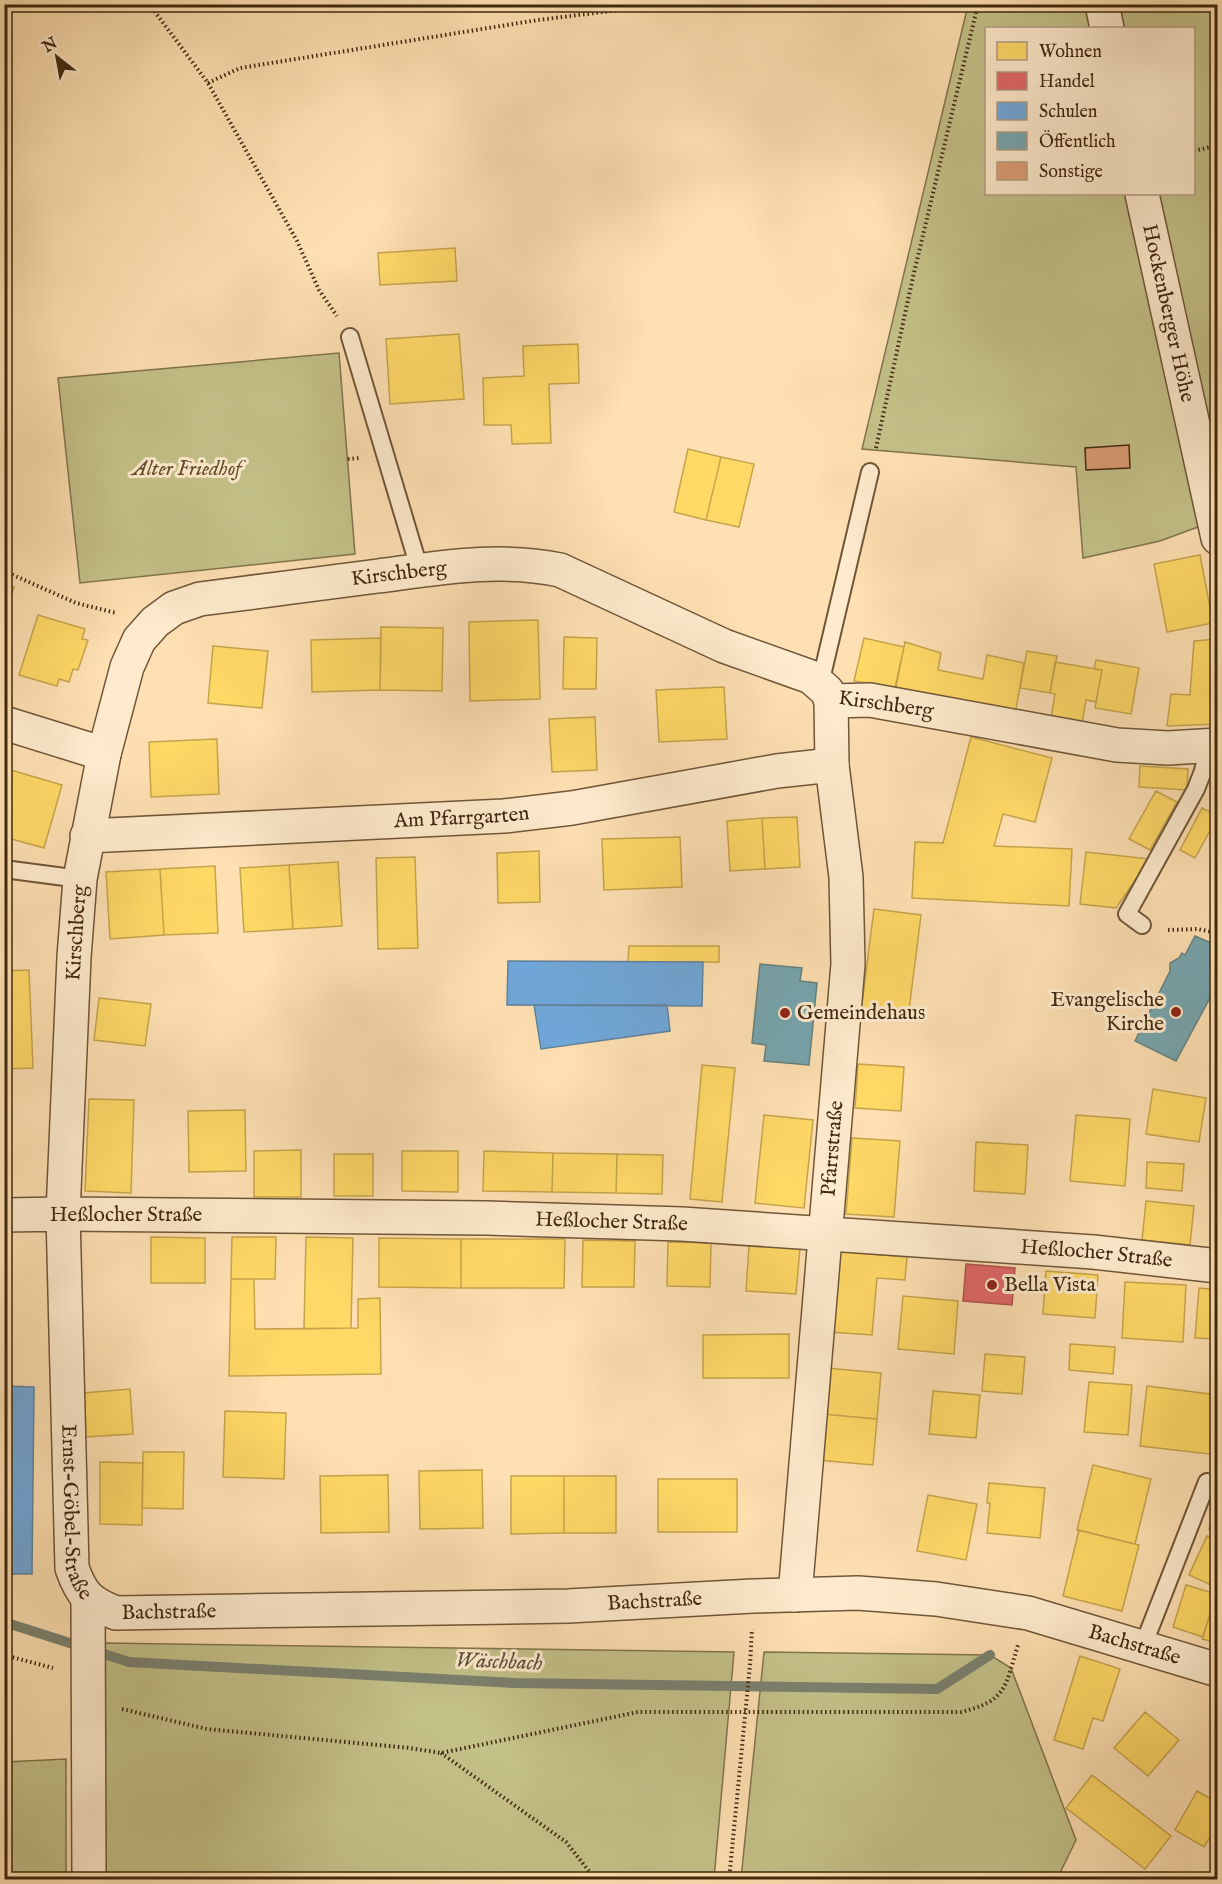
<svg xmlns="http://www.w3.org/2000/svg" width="1222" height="1884" viewBox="0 0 1222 1884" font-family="'IM FELL English',serif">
<rect width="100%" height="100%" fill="#fee0b2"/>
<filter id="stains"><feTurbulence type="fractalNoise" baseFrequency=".00333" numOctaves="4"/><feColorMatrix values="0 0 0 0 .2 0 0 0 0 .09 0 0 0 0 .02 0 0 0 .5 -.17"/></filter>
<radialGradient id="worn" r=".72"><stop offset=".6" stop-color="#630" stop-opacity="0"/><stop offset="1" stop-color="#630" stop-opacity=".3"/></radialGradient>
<path fill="#c4c189" stroke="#82744c" stroke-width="1.5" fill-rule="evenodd" d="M968,5H1217V520L1160,541L1083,558L1076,467L862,449ZM986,28H1194V194H986Z
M339,353L355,554L80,583L58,378Z
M103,1643L734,1652L714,1879L102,1880Z
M764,1652L990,1655L1011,1668L1076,1840L1057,1879H741Z
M66,1759V1879H5V1762Z"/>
<path fill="#ffd966" stroke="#c6a44c" stroke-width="1.5" d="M455,248L457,281L380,285L378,253Z
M459,334L464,399L390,404L386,339Z
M578,344L579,383L549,384L551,443L512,444L511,425H484L483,378L524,376L523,346Z
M688,449L721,457L706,520L674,512Z
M721,457L754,464L739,527L706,520Z
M1200,555L1213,623L1167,632L1154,564Z
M4,584L14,587L4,620Z
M38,615L85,629L82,639L88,640L78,670L73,669L69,682L59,679L57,686L19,675Z
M538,620L540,699L470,701L469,622Z
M381,627L443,628L442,691L380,690Z
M564,637L597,638L596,689H563Z
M381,638L380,690L312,692L311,640Z
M864,638L904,647L895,688L854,681Z
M1218,639V724L1167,726L1171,694L1190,695L1194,641Z
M905,642L941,653L938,670L983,679L987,655L1024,663L1015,715L895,691Z
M213,646L268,651L262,708L208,703Z
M1027,651L1057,656L1050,693L1020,688Z
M1096,660L1139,668L1131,714L1095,708L1102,670L1094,669Z
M1055,662L1102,670L1096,702L1086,700L1081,729L1050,724L1055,694L1050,693Z
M724,687L727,739L659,742L656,690Z
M595,717L597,770L552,772L549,719Z
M971,737L1052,758L1035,822L1003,814L994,846L1072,849L1069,906L912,898L915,842L943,843Z
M217,739L219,794L151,797L149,742Z
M1140,766L1188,769L1187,790L1139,787Z
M4,768L62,785L44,848L4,837Z
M1218,786V807L1211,806Z
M1156,791L1177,802L1150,850L1129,839Z
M1202,808L1218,816L1195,858L1180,850Z
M797,817L800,867L765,869L762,818Z
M762,818L765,869L730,871L727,821Z
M680,837L682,887L604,890L602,839Z
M539,851L540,902L498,903L497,853Z
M1086,852L1150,859L1116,908L1080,904Z
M415,857L418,948L378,949L376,858Z
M338,862L342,926L293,929L289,865Z
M289,865L293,929L244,932L240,868Z
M215,866L218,933L164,935L160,869Z
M160,869L164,935L110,939L106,872Z
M874,909L921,915L908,1018L861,1012Z
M629,946H719V962H628Z
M29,970L33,1068L4,1069V971Z
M99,998L151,1004L145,1046L94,1040Z
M858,1064L904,1067L901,1111L855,1108Z
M702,1065L735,1068L722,1202L690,1199Z
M1153,1089L1206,1098L1199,1142L1146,1134Z
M89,1099L134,1100L131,1193L85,1191Z
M245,1110L246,1171L189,1172L188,1111Z
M764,1115L813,1120L804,1208L755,1203Z
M1076,1115L1130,1119L1125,1186L1070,1181Z
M852,1138L900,1141L894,1217L846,1214Z
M976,1142L1028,1145L1025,1194L974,1191Z
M301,1150V1197H254V1151Z
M402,1151H458V1192L402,1191Z
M484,1151L553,1153L552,1192L483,1191Z
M553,1153L617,1154L616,1193L552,1192Z
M334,1154H373V1196H334Z
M617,1154L663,1155L662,1194L616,1193Z
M1147,1162L1184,1164L1182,1191L1146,1188Z
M1146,1201L1194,1206L1190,1245L1142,1240Z
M151,1237L205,1238V1283H151Z
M232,1237H276L275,1279H231Z
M306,1237L353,1238L351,1328L304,1329Z
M379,1238L461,1239V1288L379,1287Z
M461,1239H565L564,1288H461Z
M583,1240L635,1241L634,1287H582Z
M668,1242L711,1243L710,1287L667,1286Z
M749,1245L800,1248L796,1294L746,1291Z
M836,1251L907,1257L905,1280L877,1278L872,1335L829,1332Z
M1046,1271L1098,1275L1095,1318L1043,1314Z
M231,1279H254L255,1329L358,1328V1299L380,1298L381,1374L229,1376Z
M1125,1282L1186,1285L1183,1342L1122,1338Z
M1199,1288L1218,1290V1339L1195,1338Z
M903,1296L958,1301L954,1354L898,1349Z
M789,1334V1378H703V1335Z
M1070,1344L1115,1347L1113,1374L1069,1370Z
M985,1354L1025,1357L1022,1394L982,1391Z
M826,1368L881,1373L877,1419L822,1414Z
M1089,1382L1132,1385L1128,1435L1084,1432Z
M1147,1386L1218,1395V1455L1140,1446Z
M130,1389L133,1434L85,1437L83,1393Z
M933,1391L980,1395L976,1438L929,1434Z
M225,1411L286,1413L284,1479L223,1477Z
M822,1414L877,1419L873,1465L818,1460Z
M143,1452H184L183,1509L142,1508Z
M100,1462L143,1463L142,1525L100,1524Z
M1093,1465L1151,1479L1135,1544L1077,1530Z
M482,1470L483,1528L420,1529L419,1471Z
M388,1475L389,1532L321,1533L320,1476Z
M511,1476H564V1533L511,1534Z
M564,1476H616V1533H564Z
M658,1479H737V1532H658Z
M989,1483L1045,1488L1040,1538L987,1533L990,1503H987Z
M928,1495L977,1504L966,1560L917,1551Z
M1218,1497V1532L1209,1529Z
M1079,1530L1139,1545L1122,1611L1063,1596Z
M1207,1536L1218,1541V1588L1189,1575Z
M1186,1585L1216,1594L1203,1637L1173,1627Z
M1216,1596H1218V1643L1202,1639Z
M1080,1656L1120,1669L1103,1721L1093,1718L1083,1749L1054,1740Z
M1145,1712L1179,1740L1148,1776L1114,1748Z
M1092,1775L1171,1836L1145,1869L1066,1808Z
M1197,1791L1218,1803V1824L1204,1847L1175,1830Z"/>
<path fill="#e06666" stroke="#b0534c" stroke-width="1.5" d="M966,1264L1015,1268L1012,1305L963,1301Z"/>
<path fill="#6fa8dc" stroke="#61829e" stroke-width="1.5" d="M508,961L703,962L702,1006L507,1005Z
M534,1005H667L670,1031L541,1049Z
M4,1282L7,1349H4Z
M4,1386L34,1387L32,1574H4Z"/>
<path fill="#76a5af" stroke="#66807f" stroke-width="1.5" d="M1195,936L1218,946V983L1176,1061L1135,1041L1170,971V963L1179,958L1182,953L1185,955Z
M760,964L802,968L800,981L817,983L809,1065L764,1061L766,1045L752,1043Z"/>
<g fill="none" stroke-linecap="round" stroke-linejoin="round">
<path stroke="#7a8170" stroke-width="10" d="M4,1622L129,1662L514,1683L937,1689L990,1655"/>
</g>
<path fill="#dc9d75" stroke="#40280f" stroke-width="1.5" d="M1129,445L1130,468L1086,470L1085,448Z"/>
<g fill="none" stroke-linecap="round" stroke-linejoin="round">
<g stroke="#705638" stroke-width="20">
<path id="service" d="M350,337L420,571
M820,684L870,472
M4,869L80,879
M1142,925L1127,914L1196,789L1203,771L1208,747
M1143,1646L1207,1482"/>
</g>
<g stroke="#705638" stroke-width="36">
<g id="minor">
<path d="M4,723L104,754"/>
<path id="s1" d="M1218,745L1168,748L1117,745L870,700L831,701L827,691L811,677L724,646L560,570C498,557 439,568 378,576C319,584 259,591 200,599L174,608L155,622L139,640L127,667L104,754L80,879L74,957L63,1214L486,1218L682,1224L1093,1252L1218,1266"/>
<path id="s2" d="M87,836L504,816L572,808L777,771L832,765"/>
<path id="s3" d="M795,1595L848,964L846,877L832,765L831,701"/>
<path d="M88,1598L89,1880"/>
</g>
</g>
<g stroke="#705638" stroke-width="36">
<g id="tertiary">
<path d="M1102,4L1107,28"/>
<path id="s4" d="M1142,194L1218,538"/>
<path id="s5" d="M4,1215L63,1214L72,1568C81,1594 89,1603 116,1613L568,1606L753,1596L858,1593L936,1599L1028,1613L1218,1670"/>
</g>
</g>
<path stroke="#40280f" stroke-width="4" stroke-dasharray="1.5 3" stroke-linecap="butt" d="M149,4L208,83L297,241L319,290L337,316
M961,4L977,8
M208,83L240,68L538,20L668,4
M1194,151L1218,145
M876,448L913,277L978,4
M348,459L360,458
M4,571L76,603L116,613
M1168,930L1197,929L1218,933
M4,1655L53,1668
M122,1709L207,1729L410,1748L441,1753L638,1712H961C1007,1701 1005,1687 1018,1645
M441,1753L566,1842L596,1880
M729,1880L750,1665L752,1629"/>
<use href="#service" stroke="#feebcd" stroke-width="16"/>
<use href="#minor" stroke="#feebcd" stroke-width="33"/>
<use href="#tertiary" stroke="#feebcd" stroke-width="33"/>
</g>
<g fill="#8f2418" stroke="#feebcd" stroke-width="2">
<circle cx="1176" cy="1012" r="6"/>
<circle cx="785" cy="1013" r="6"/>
<circle cx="992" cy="1285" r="6"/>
</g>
<g text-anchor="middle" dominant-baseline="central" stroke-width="6" stroke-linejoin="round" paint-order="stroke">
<g font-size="21" fill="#40280f" stroke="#feebcd">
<text stroke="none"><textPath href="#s4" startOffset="122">Hockenberger Höhe</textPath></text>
<text transform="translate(399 574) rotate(-7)">Kirschberg</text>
<text transform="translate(886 705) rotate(8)">Kirschberg</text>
<text stroke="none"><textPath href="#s2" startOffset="375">Am Pfarrgarten</textPath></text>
<text transform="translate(77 933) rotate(-86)">Kirschberg</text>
<text stroke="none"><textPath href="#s3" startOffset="448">Pfarrstraße</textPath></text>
<text x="126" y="1215">Heßlocher Straße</text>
<text stroke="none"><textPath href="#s1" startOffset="2265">Heßlocher Straße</textPath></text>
<text stroke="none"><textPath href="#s1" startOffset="2751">Heßlocher Straße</textPath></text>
<text stroke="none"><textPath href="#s5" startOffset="358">Ernst-Göbel-Straße</textPath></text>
<text stroke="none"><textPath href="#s5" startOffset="1018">Bachstraße</textPath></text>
<text stroke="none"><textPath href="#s5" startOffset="532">Bachstraße</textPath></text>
<text stroke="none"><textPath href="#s5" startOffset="1504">Bachstraße</textPath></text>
</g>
<g font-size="21" font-style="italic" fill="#614e2e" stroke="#feebcd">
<text x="187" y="469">Alter Friedhof</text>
</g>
<g font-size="21" fill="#40280f" stroke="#feebcd" text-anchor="start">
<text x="1164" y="1000" text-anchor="end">Evangelische<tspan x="1164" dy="24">Kirche</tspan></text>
<text x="797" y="1013">Gemeindehaus</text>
<text x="1004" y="1285">Bella Vista</text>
</g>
<g font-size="22" font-style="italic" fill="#584d38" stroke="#feebcd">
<text transform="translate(499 1662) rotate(2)">Wäschbach</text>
</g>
</g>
<rect width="1222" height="1884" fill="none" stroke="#fee0b2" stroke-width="24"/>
<rect x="6" y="6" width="1210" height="1872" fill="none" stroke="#40280f" stroke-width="3"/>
<rect x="12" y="12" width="1198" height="1860" fill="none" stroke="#40280f" stroke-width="1.5"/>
<rect x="985" y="27" width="210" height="168" fill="#feebcd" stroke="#b29d81" stroke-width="1.5"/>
<rect x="997" y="42" width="30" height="18" fill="#ffd966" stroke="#b29d81" stroke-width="1.5"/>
<text x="1039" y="57" font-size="18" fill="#40280f">Wohnen</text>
<rect x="997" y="72" width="30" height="18" fill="#e06666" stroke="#b29d81" stroke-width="1.5"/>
<text x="1039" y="87" font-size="18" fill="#40280f">Handel</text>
<rect x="997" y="102" width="30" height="18" fill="#6fa8dc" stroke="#b29d81" stroke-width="1.5"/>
<text x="1039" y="117" font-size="18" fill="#40280f">Schulen</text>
<rect x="997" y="132" width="30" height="18" fill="#76a5af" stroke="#b29d81" stroke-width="1.5"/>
<text x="1039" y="147" font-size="18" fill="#40280f">Öffentlich</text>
<rect x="997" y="162" width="30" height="18" fill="#dc9d75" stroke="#b29d81" stroke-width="1.5"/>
<text x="1039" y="177" font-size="18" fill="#40280f">Sonstige</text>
<g transform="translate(57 57) rotate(329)" stroke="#feebcd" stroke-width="4.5" paint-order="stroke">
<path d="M0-4.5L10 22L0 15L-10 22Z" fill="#40280f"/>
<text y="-9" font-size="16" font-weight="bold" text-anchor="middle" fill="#40280f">N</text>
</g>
<rect width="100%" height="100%" filter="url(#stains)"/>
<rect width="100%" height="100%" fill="url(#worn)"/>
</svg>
